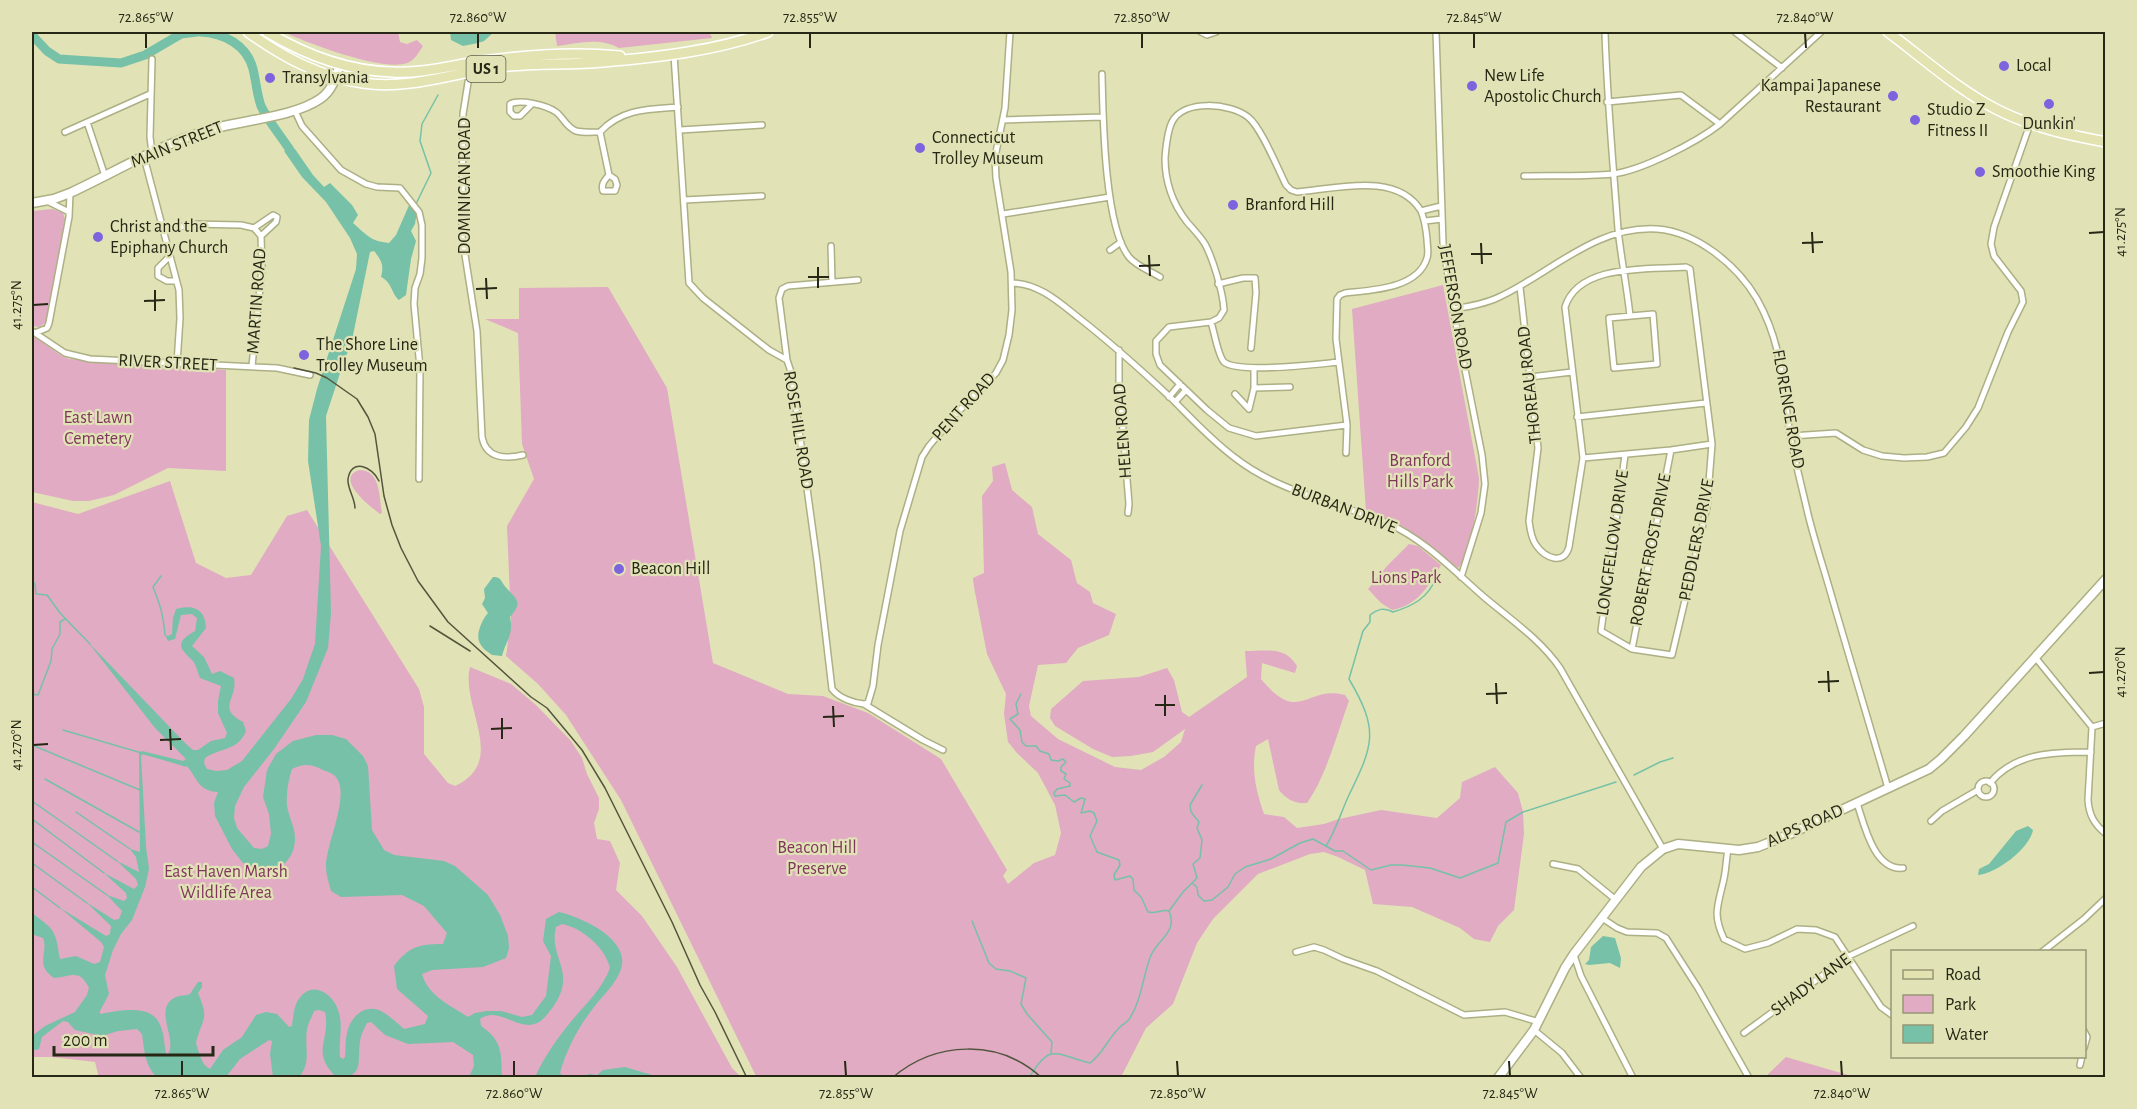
<svg xmlns="http://www.w3.org/2000/svg" width="2137" height="1109" viewBox="0 0 2137 1109" font-family="'Alegreya Sans',sans-serif">
<rect width="100%" height="100%" fill="#e1e3b6"/>
<path fill="#e0abc3" d="M284,32H398L400,42L407,44L417,40L423,46C419,52 415,60 407,63C383,72 307,43 284,32Z
M555,32H706L711,35L712,38L619,48C600,37 578,43 557,46Z
M53,209L63,213L65,219L47,319L45,323L39,327L32,326V211Z
M1443,285L1479,478C1479,496 1471,557 1458,568L1404,527L1366,511L1352,309Z
M608,287L667,388L713,663L788,694L823,696L868,713L941,759L1007,870L1003,876L1008,884L1034,863L1055,855L1061,833L1055,805L1038,773L1017,753L1008,742L1004,714L1006,694L987,654L974,587L973,578L984,573L982,496L993,481L992,467L1005,463L1012,490L1032,507L1038,534L1071,560L1077,583L1090,592L1093,603L1116,614L1109,635L1078,648L1066,663L1038,665L1029,706L1031,716L1058,739L1115,767L1141,770L1164,757L1181,742L1185,729L1153,752L1131,756L1112,757L1093,749L1055,726L1050,718L1051,709L1083,681L1139,677L1167,668L1174,680L1182,712L1189,717L1247,677L1245,651C1266,651 1285,646 1297,666L1295,673L1262,663L1261,679C1300,726 1306,685 1345,695L1349,701C1338,731 1326,777 1307,803C1295,804 1286,799 1279,790L1268,739L1256,746C1251,770 1256,791 1264,814L1284,817L1297,828L1324,824L1339,819L1381,810L1437,818L1460,798L1462,782L1495,767L1518,793L1523,812L1524,834L1514,910L1498,926L1490,942L1474,939L1460,928L1412,907L1373,904L1365,870L1338,857L1324,852L1310,854L1258,874L1213,919L1197,943L1173,1004L1146,1028L1121,1077H758L755,1074L621,800L566,715L538,684L506,656L511,621L507,526L534,479L522,444L518,333L485,319H519V288Z
M32,336C46,343 55,354 69,359L226,370V471L168,468L114,495L89,501H73L32,492Z
M359,470C381,470 379,497 382,513L380,514C371,507 334,479 359,470Z
M170,481L196,563L226,578L251,575L287,516L307,510L419,689L424,707V754L448,783L455,786C509,761 460,707 470,667L511,684L536,705L571,741L582,758L587,774L599,798V809L594,823L597,839L610,841L620,863L616,890L642,916L677,967L732,1068L741,1077L99,1078L95,1062L52,1057H32V502L78,514Z
M1409,544L1418,546L1441,565C1428,586 1419,605 1392,610L1381,603L1368,589L1387,566Z
M1786,1057L1855,1077H1765Z"/>
<path fill="#76c1a7" fill-rule="evenodd" d="M450,32H494L484,41L478,43L463,46L451,40Z
M295,149L313,175L324,187L330,183L352,205L358,215L353,223C367,235 370,241 389,243L396,235L410,203L417,211L415,224L411,231L416,241L411,259L406,295L399,300C391,293 392,282 381,277C384,265 382,261 374,251L370,252L351,345L345,358L326,416L331,613L328,648L306,702L274,749L244,787L235,806L234,818L237,828L254,848L262,849L268,846L271,834L269,814L263,797L267,770L276,754L293,741L316,735H332L346,739L363,756L368,766L372,830L384,850L394,855L444,861L455,866L488,895L500,915L508,936L509,948L506,958L483,967L432,970L422,974C428,996 450,1005 468,1017L475,1013L487,1011H501L522,1017L532,1015L546,996L551,956L543,941L546,919L559,912C581,917 631,939 621,969C616,984 603,995 594,1007C579,1026 566,1050 560,1073L563,1077H535C545,1055 559,1036 574,1018C588,1002 603,987 610,968C605,947 582,928 562,924L556,927C548,959 578,971 553,1007C548,1013 544,1020 537,1023C517,1032 499,1005 480,1019L481,1026C503,1041 501,1053 502,1077H469L474,1066L473,1055L453,1042L408,1044L385,1035L371,1022L367,1023C364,1029 361,1034 360,1041C357,1062 365,1078 336,1077C310,1051 331,1041 325,1012L319,1010L314,1011C312,1017 308,1023 307,1029C304,1047 312,1062 299,1077H273L270,1054L272,1041L269,1040L240,1059L226,1077H181L178,1075L156,1076C145,1066 144,1048 142,1034L137,1029L118,1031L102,1036L75,1030L68,1022L63,1021L42,1037L39,1049L36,1050L32,1049V1036L45,1026L75,1012L87,995L89,988C79,968 71,977 54,978C34,964 49,954 43,938L32,934V913C56,931 55,930 60,959L76,956L94,964L100,962L104,947L101,942L60,908L106,936L110,934L111,926L86,902L114,920L119,919L122,911L107,895L124,901L127,898L126,893L104,873L134,889L138,885L136,879L117,861L139,872L136,857L130,849L140,852L139,753L142,751L183,761L186,759L155,728L88,642L186,744L193,750H198L211,741L225,738L227,733L218,713V701L221,686L200,678C198,673 196,664 192,660C178,647 176,642 195,631L197,618L192,614L181,615L175,639L168,641L165,635L168,636L172,634L173,618L176,609C194,604 205,609 206,628L192,646L204,657L212,674L220,671L234,678C238,699 216,708 243,722L246,731C238,751 221,747 205,758L204,763L207,769L216,771L227,770L242,761L291,699L303,679L315,644L321,546L308,461L309,420L317,389L356,269L357,254L350,238L326,202L302,177L284,151ZM143,754L187,766C198,779 198,791 218,792L214,803L215,816L232,849L243,863L269,874C284,867 295,856 295,838C295,828 289,817 287,806C286,794 288,781 292,769C304,763 311,764 323,770C326,771 332,773 335,776C352,793 325,845 326,867C326,875 329,883 331,891L341,897L402,895L424,906L447,933L443,944C420,944 409,946 394,966L397,989L428,1016L425,1024L404,1029C397,1023 390,1016 381,1011C365,1003 350,1017 347,1033C345,1041 346,1050 345,1057L343,1059L340,1057C338,1042 344,1025 338,1010C332,993 312,980 299,999C294,1005 293,1018 292,1026L289,1027L277,1014L266,1012L256,1015L242,1037L223,1050L210,1069C201,1065 199,1052 196,1043C202,1017 210,1021 198,993L202,987V982H198L190,994C186,996 180,995 176,997C152,1008 178,1039 168,1054H166C164,1043 164,1030 158,1021C148,1004 116,1011 100,1014V1011L109,994L105,975L113,950L121,934L132,920L145,887L149,869L146,847L141,756Z
M493,577C500,577 500,579 504,585C514,598 525,600 510,617C514,635 506,640 502,656L492,655C488,652 483,649 481,645C474,636 482,620 488,613L482,604L485,598L484,589Z
M2028,826L2033,830C2030,848 1996,874 1978,875L1979,869L1989,864L2016,831Z
M1603,936L1615,938L1621,958L1620,968L1610,963L1589,965L1585,964L1589,960L1591,947Z
M625,1067L659,1077H582L589,1074L597,1075L603,1070Z"/>
<g fill="none" stroke-linecap="round" stroke-linejoin="round">
<path stroke="#76c1a7" stroke-width="1.5" d="M416,204L431,173L420,141L422,124L438,95
M32,551L33,545
M161,576L153,587C161,607 163,614 165,635
M32,581L35,584L36,594L47,595L60,613L90,644
M32,694L38,695L51,661L52,649L60,634V622L65,619
M1021,694L1016,704L1018,714L1010,719L1020,730L1022,742L1026,746H1036L1040,751L1049,754L1051,760L1058,761L1063,759L1066,762L1061,767V771L1066,774L1064,779L1070,783V786L1057,789L1054,793L1055,796L1065,795L1074,802L1081,798L1085,799L1081,813L1090,811L1094,813L1097,821L1090,836L1097,852L1119,860L1120,865L1114,875L1115,880L1130,876L1133,879L1134,890L1141,897L1148,912C1156,914 1162,909 1169,911C1178,932 1159,938 1151,955C1143,975 1142,999 1130,1018C1128,1022 1123,1024 1120,1027C1108,1038 1103,1054 1090,1063C1056,1055 1051,1041 1029,1078
M63,730L186,766
M32,745L140,790
M1634,775L1660,762L1673,758
M45,779L139,832
M32,801L117,861
M76,812L130,849
M32,819L104,873
M32,842L107,895
M1326,846C1336,830 1341,812 1349,795C1374,744 1379,730 1349,679L1363,631L1370,622V615C1378,609 1384,607 1393,612C1413,606 1428,598 1436,578
M32,863L87,903
M1193,882L1197,878L1193,864L1200,858L1202,840L1197,828L1199,822L1191,812L1190,805L1202,785
M32,887L60,908
M1169,911L1183,892L1192,883L1197,887L1198,895L1204,901L1212,900L1228,887L1235,874L1245,867L1271,859L1300,843L1313,839L1335,851H1343L1371,870L1391,865H1402L1430,868L1460,878L1498,863L1506,822L1523,812L1616,782
M972,921L989,963L996,969L1010,971L1026,978L1021,1004L1027,1014L1052,1042L1051,1053"/>
<path stroke="#76c1a7" stroke-width="9" d="M200,32C224,33 247,45 253,69C256,81 257,95 261,106C268,121 281,136 290,150
M32,35L47,51L59,59L121,63L145,55L181,34L197,32"/>
<g stroke="#adaf84" stroke-width="8">
<path id="street" d="M1201,32L1207,35L1216,32
M1436,32L1443,243L1453,309L1482,455L1485,484L1481,513L1461,577
M1605,32C1607,98 1613,163 1618,229C1621,258 1627,287 1630,316
M1735,32L1782,68
M674,55L689,283L703,298L769,350L787,360L791,372L817,561L832,689C839,698 853,703 864,704L923,740L943,750
M152,59L150,137L152,153
M470,70L463,114L462,236L477,331L482,437C486,459 506,459 523,455
M1102,74C1103,114 1104,226 1129,257C1135,265 1150,271 1160,277
M1607,102L1681,95L1720,124
M532,104L520,116H514L510,112V104C520,99 546,105 556,112C563,117 566,127 576,131C584,133 592,132 600,132
M295,111L302,126L341,170L366,184L377,187L400,188L419,212L422,225V258L420,274L415,288L414,304L420,368L419,479
M1003,120L1103,117
M87,122L105,176
M680,130L762,125
M65,132L150,94
M144,157L179,290L180,318L177,363
M609,175C604,181 601,184 603,191H615L617,185L615,179L609,175L600,132C621,109 648,109 678,107
M1524,176C1553,175 1583,177 1612,174C1641,171 1697,142 1720,124L1821,32
M684,200L762,196
M47,201L69,212
M1003,214L1110,197
M1425,221L1442,219
M165,231L191,224L241,225L254,228L261,236L276,222L277,217L273,215L254,228
M831,246L832,282
M1110,250L1121,242
M170,256L158,268V276L167,281H176
M1012,283C1038,283 1059,302 1079,318C1111,343 1141,370 1171,398C1191,418 1211,440 1234,457C1278,492 1336,502 1387,523C1424,539 1454,571 1484,597C1510,619 1540,639 1560,668L1663,849
M1218,284L1243,278H1255L1256,293L1251,348
M1520,287L1538,448L1529,521C1530,529 1531,538 1536,545C1545,558 1564,566 1569,547L1583,458L1565,307C1579,263 1649,270 1686,267L1690,269L1712,444L1707,507L1672,655L1632,649L1601,631L1625,455
M1453,309C1467,307 1484,304 1497,298C1550,274 1595,225 1657,229C1697,232 1737,265 1757,299C1783,345 1782,384 1790,435C1795,461 1802,488 1808,514C1815,543 1825,572 1833,601C1851,664 1870,726 1888,788
M1653,314L1657,364L1614,368L1609,318Z
M1211,322C1214,331 1218,356 1224,362C1238,374 1318,364 1339,362
M32,331L65,353L90,359L277,368L310,375
M35,333L47,328L49,323L69,217L70,193
M1119,350V382L1129,504L1128,513
M787,360L779,298L782,289L788,286L858,280
M252,366L262,268L261,236
M1530,377L1572,372
M1254,388L1290,387
M1235,394L1249,409L1254,388V368
M1169,397L1180,384
M1175,402L1186,390
M1577,417L1706,403
M1347,425L1256,436L1229,428L1207,410L1160,365L1156,354V341L1169,327L1211,322L1219,318L1224,310C1223,292 1213,259 1205,244C1200,236 1193,229 1187,222C1173,204 1165,182 1165,158C1166,147 1167,132 1172,122C1184,99 1230,103 1248,117C1261,127 1278,169 1286,185L1291,190L1297,192C1335,189 1397,171 1421,211L1441,206
M1791,436L1836,433L1863,450L1882,456L1904,458L1927,457L1944,453L1966,427L1978,408L2008,332L2023,302L2021,291L1994,256L1991,244L1994,227L2030,124
M1346,453L1347,425L1336,339L1337,299L1340,295L1345,293C1371,290 1418,289 1427,258C1429,252 1427,245 1427,239C1426,229 1425,220 1421,211
M1583,458L1671,450L1712,444
M1632,649L1671,450
M2035,657L2092,727L2088,800C2089,815 2094,824 2106,834
M864,704L868,703L873,686L878,645L900,531L922,457L929,446L956,414L996,373L1003,360L1009,335L1012,310L1011,272L996,178L995,157L1005,108L1010,32
M2092,727L2106,723
M1978 789a8 8 0 1 1 16 0a8 8 0 1 1-16 0Z
M1990,783C2015,752 2055,752 2091,752
M1857,803C1864,824 1874,871 1903,868
M1931,821L1942,811L1978,790
M1728,849C1726,860 1726,872 1723,883C1717,908 1713,915 1724,939L1745,949L1768,943L1797,929L1816,930L1835,937L1881,1007L1892,1015
M1553,864L1578,869L1616,900
M1602,918L1617,928L1627,932L1657,933L1666,938L1698,988L1749,1078
M1296,952L1314,947L1324,950L1343,959L1377,971L1464,1015L1505,1012L1539,1022
M2042,952L2084,919L2106,898
M1574,955L1581,976L1633,1078
M1534,1030L1562,1053L1581,1078
M2084,1031L2087,1037L2084,1048
M1744,1033L1849,956L1913,926
M2080,1065L2082,1056"/>
</g>
<g stroke="#adaf84" stroke-width="11">
<path id="secondary" d="M32,203L54,199L70,193C115,172 158,146 205,131C239,120 292,118 320,99C332,91 336,77 340,64
M1498,1078L1534,1030L1565,968L1574,954L1641,867L1663,849L1678,844L1739,850L1758,847L1788,835L1929,769L1941,759L1964,736L2106,579"/>
</g>
<g stroke="#fff" stroke-width="12">
<path id="primary" d="M248,32C283,57 319,77 363,83C409,90 453,73 498,67C533,63 568,65 603,62C659,57 715,51 768,32
M267,32C304,54 348,71 392,72C423,74 453,65 483,61C526,55 577,52 620,56
M1888,32C1923,58 1957,89 1996,109C2031,127 2068,135 2106,142"/>
</g>
<use href="#street" stroke="#fff" stroke-width="5"/>
<use href="#secondary" stroke="#fff" stroke-width="8"/>
<use href="#primary" stroke="#e2e3b0" stroke-width="9"/>
<path stroke="#53553c" stroke-width="1.5" d="M294,368L316,373L327,378L357,399L368,417L375,434L384,496L392,525L401,548L418,581L448,622L531,697L547,708L582,750L605,788L672,922L700,985L715,1012L747,1078
M355,508C355,498 347,488 348,479C351,458 372,466 379,481
M430,626L470,651
M892,1078C935,1041 999,1038 1042,1078"/>
</g>
<path fill="none" stroke="#262715" stroke-width="2" d="M146,33V48M478,33V48M810,33V48M1142,33V48M1474,33V48M1805,33L1806,48M1812,232L1813,253M2089,233L2104,232M1481,243L1482,264M1802,243L1823,242M1471,254H1492M1149,255L1150,276M1139,266L1160,265M818,267V288M808,277H829M486,278L487,299M476,289L497,288M155,290V311M144,301L165,300M33,305L48,304M1828,671L1829,692M2089,673L2104,672M1818,682L1839,681M1496,683L1497,704M1486,694L1507,693M1165,695V716M1155,705H1175M833,706L834,727M823,717L844,716M502,718V739M170,729L171,750M491,729L512,728M160,740L181,739M33,745L48,744M182,1061V1076M514,1061V1076M845,1061L846,1076M1177,1061L1178,1076M1509,1061L1510,1076M1841,1061L1842,1076"/>
<g fill="#7e63de" stroke="#e1e3b6" stroke-width="2">
<circle cx="2004" cy="66" r="6"/>
<circle cx="270" cy="78" r="6"/>
<circle cx="1472" cy="86" r="6"/>
<circle cx="1893" cy="96" r="6"/>
<circle cx="2049" cy="104" r="6"/>
<circle cx="1915" cy="120" r="6"/>
<circle cx="920" cy="148" r="6"/>
<circle cx="1980" cy="172" r="6"/>
<circle cx="1233" cy="205" r="6"/>
<circle cx="98" cy="237" r="6"/>
<circle cx="304" cy="355" r="6"/>
<circle cx="619" cy="569" r="6"/>
</g>
<g text-anchor="middle" dominant-baseline="central" stroke-width="4.5" stroke-linejoin="round" paint-order="stroke">
<rect fill="#e1e3b6" stroke="#5e5f45" stroke-width="1.5" x="466.5" y="56" width="39" height="26" rx="4.5"/>
<g font-size="16" font-weight="bold" fill="#262715">
<text x="486" y="69">US 1</text>
</g>
<g font-size="18" fill="#262715" stroke="#e1e3b6" text-anchor="start">
<text x="2016" y="66">Local</text>
<text x="1484" y="76">New Life<tspan x="1484" dy="21">Apostolic Church</tspan></text>
<text x="282" y="78">Transylvania</text>
<text x="1881" y="86" text-anchor="end">Kampai Japanese<tspan x="1881" dy="21">Restaurant</tspan></text>
<text x="1927" y="110">Studio Z<tspan x="1927" dy="21">Fitness II</tspan></text>
<text x="2049" y="124" text-anchor="middle">Dunkin'</text>
<text x="932" y="138">Connecticut<tspan x="932" dy="21">Trolley Museum</tspan></text>
<text x="1992" y="172">Smoothie King</text>
<text x="1245" y="205">Branford Hill</text>
<text x="110" y="227">Christ and the<tspan x="110" dy="21">Epiphany Church</tspan></text>
<text x="316" y="345">The Shore Line<tspan x="316" dy="21">Trolley Museum</tspan></text>
<text x="631" y="569">Beacon Hill</text>
</g>
<g font-size="18" fill="#262715" stroke="#e1e3b6">
<text transform="translate(177 145) rotate(-22)">MAIN STREET</text>
<text transform="translate(465 186) rotate(-90)">DOMINICAN ROAD</text>
<text transform="translate(257 301) rotate(-86)">MARTIN ROAD</text>
<text transform="translate(1455 307) rotate(80)">JEFFERSON ROAD</text>
<text transform="translate(168 363) rotate(3)">RIVER STREET</text>
<text transform="translate(1530 385) rotate(-96)">THOREAU ROAD</text>
<text transform="translate(964 407) rotate(-48)">PENT ROAD</text>
<text transform="translate(1788 409) rotate(80)">FLORENCE ROAD</text>
<text transform="translate(798 430) rotate(81)">ROSE HILL ROAD</text>
<text transform="translate(1123 431) rotate(-94)">HELEN ROAD</text>
<text transform="translate(1344 509) rotate(21)">BURBAN DRIVE</text>
<text transform="translate(1697 540) rotate(-79)">PEDDLERS DRIVE</text>
<text transform="translate(1613 543) rotate(-82)">LONGFELLOW DRIVE</text>
<text transform="translate(1651 550) rotate(-79)">ROBERT FROST DRIVE</text>
<text transform="translate(1805 826) rotate(-24)">ALPS ROAD</text>
<text transform="translate(1811 985) rotate(-36)">SHADY LANE</text>
</g>
<g font-size="18" fill="#81365d" stroke="#e1e3b6">
<text x="98" y="418">East Lawn<tspan x="98" dy="21">Cemetery</tspan></text>
<text x="1420" y="461">Branford<tspan x="1420" dy="21">Hills Park</tspan></text>
<text x="1406" y="578">Lions Park</text>
<text x="817" y="848">Beacon Hill<tspan x="817" dy="21">Preserve</tspan></text>
<text x="226" y="872">East Haven Marsh<tspan x="226" dy="21">Wildlife Area</tspan></text>
</g>
</g>
<rect width="2137" height="1109" fill="none" stroke="#e1e3b6" stroke-width="66"/>
<rect x="1891" y="950" width="195" height="108" fill="#e1e3b6" stroke="#969876" stroke-width="1.5"/>
<rect x="1903" y="970" width="30" height="9" fill="#e2e3b0" stroke="#969876" stroke-width="1.5"/>
<text x="1945" y="980" font-size="18" fill="#262715">Road</text>
<rect x="1903" y="995" width="30" height="18" fill="#e0abc3" stroke="#969876" stroke-width="1.5"/>
<text x="1945" y="1010" font-size="18" fill="#262715">Park</text>
<rect x="1903" y="1025" width="30" height="18" fill="#76c1a7" stroke="#969876" stroke-width="1.5"/>
<text x="1945" y="1040" font-size="18" fill="#262715">Water</text>
<path d="M54 1046v9h159v-9" fill="none" stroke="#262715" stroke-width="3"/>
<text x="63" y="1046" font-size="18" fill="#262715" stroke="#e1e3b6" stroke-width="4.5" paint-order="stroke">200 m</text>
<rect x="33" y="33" width="2071" height="1043" fill="none" stroke="#262715" stroke-width="2"/>
<g font-size="15" text-anchor="middle" fill="#262715">
<text x="146" y="22">72.865°W</text>
<text x="478" y="22">72.860°W</text>
<text x="810" y="22">72.855°W</text>
<text x="1142" y="22">72.850°W</text>
<text x="1474" y="22">72.845°W</text>
<text x="1805" y="22">72.840°W</text>
<text transform="translate(2120 232) rotate(-90)" y="5">41.275°N</text>
<text transform="translate(16 305) rotate(-90)" y="5">41.275°N</text>
<text transform="translate(2120 672) rotate(-90)" y="5">41.270°N</text>
<text transform="translate(16 745) rotate(-90)" y="5">41.270°N</text>
<text x="182" y="1098">72.865°W</text>
<text x="514" y="1098">72.860°W</text>
<text x="846" y="1098">72.855°W</text>
<text x="1178" y="1098">72.850°W</text>
<text x="1510" y="1098">72.845°W</text>
<text x="1842" y="1098">72.840°W</text>
</g>
</svg>
